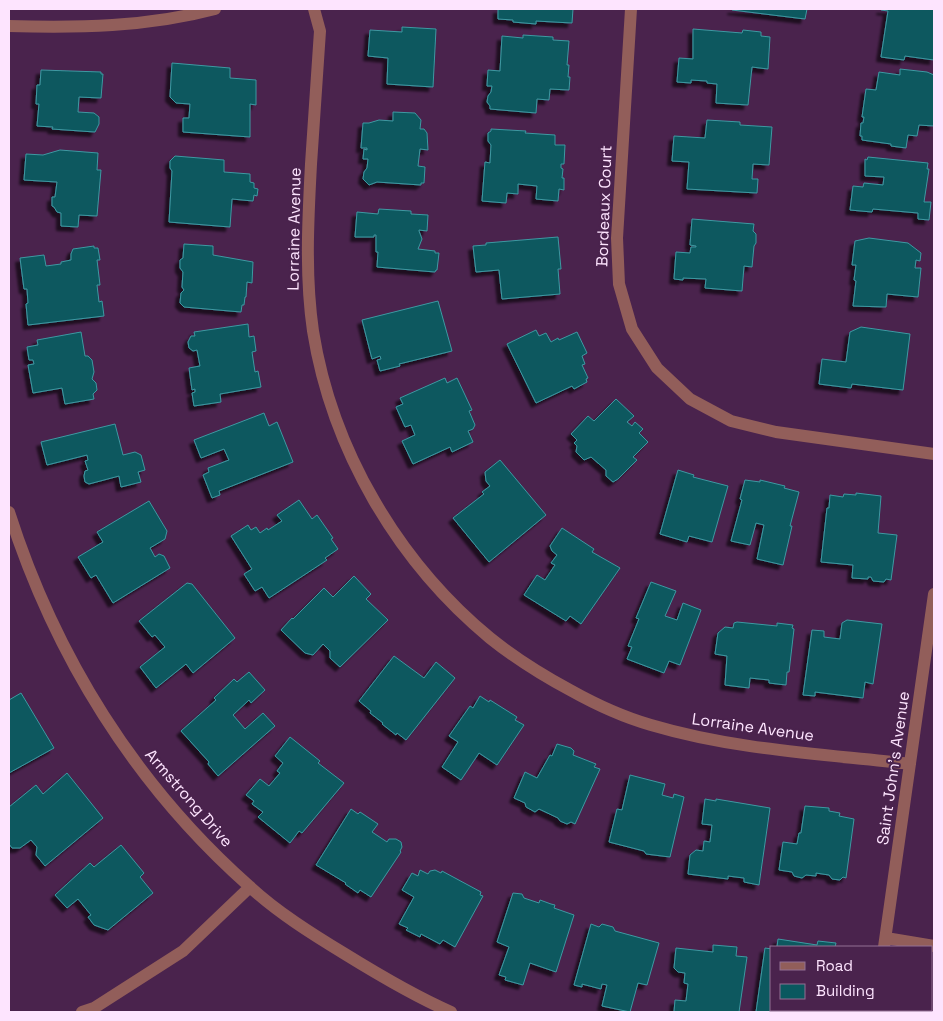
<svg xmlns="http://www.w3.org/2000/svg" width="943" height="1021" viewBox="0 0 943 1021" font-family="'Space Grotesk',sans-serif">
<defs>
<filter id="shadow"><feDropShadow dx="-4.5" dy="4.5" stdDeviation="1" flood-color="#0009"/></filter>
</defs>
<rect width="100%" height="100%" fill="#4a234d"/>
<path fill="#0a585f" stroke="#3e99a2" filter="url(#shadow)" d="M498,9H573L572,23L536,21V24L513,22V20L498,19Z
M732,9H807L805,19L732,10Z
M881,9H934V60L905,56L904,60L881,57L888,11L881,10Z
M402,27L436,29L433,87L387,84L388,58L368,56L370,30L402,32Z
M693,29L742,33L743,30L761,32V36L770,37L768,69L752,67L748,105L716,103L717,84L707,83V81L691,80V83L677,82L679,58L693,59Z
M523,35L553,37V40L569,41L567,65H569L568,77H570L569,90L550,89L549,100L537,99L536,113L490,109V106L487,102L488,96L491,92L492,86H487L488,70L500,71L502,36L523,38Z
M172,63L230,68V78L256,80V105L250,104V137L183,132V118H189L190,104L176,103L170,97Z
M900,69L927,72L934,75V126L919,125L917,136L908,135L906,148L891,146V144L862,140V136H860L861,123H863L864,117H862L866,89L876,90L879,72L900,75Z
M41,70L101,72V74H103L101,98L79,97L78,112L94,113L99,117V124L95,132L52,129L53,127L37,126L39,104H36L37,85H40Z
M393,112L415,113L421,120L420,129H424L427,133L428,150L420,149L418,166L425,167L424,183H421V185L377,182L369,185L363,179L364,172L367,168L368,159H363L364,149L367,150V148H361L363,123H369L379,120L393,121Z
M707,120L740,122V125L772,127L769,165L753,164L752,179H758L757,193L687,189L689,162L672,161L674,136L705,138Z
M491,129L526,131L525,133L555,135V145H565L564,164H561V168L563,169L562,178H564V190L559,189L558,201L536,199L537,186L518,184V194L507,193L506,203L482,201L485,162L490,163L491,145L488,141V133L491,131Z
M60,150L98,153L97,170H101L97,216L79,215L78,227L61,226V213L57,212L54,207L52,206V197H55L57,182L24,180L26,154L43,155Z
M175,156L224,160V172L250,174V182L254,183V188L258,189L257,196L254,195L253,201L232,199L230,227L169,222L172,171L170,168V161Z
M868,157L928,163L927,169H929L924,202H931L929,220L918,219V213L873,209L872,212L850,210L853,186L863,187L864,183L883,185L884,177L865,176V159L867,160Z
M379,209L411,211V214L428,215L427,231L419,230V231L422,239L418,249L435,251V253H439L437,270H436L435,272L377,267L378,252H376V235H374V237H355L357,212L378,214Z
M692,219L754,224L753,231L756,234V243L754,246L752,267L744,266L742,291L705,288L706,279L683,278V280L674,279L676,252L690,253L691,247H696V246L690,245Z
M558,237L561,269H558L560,294L502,299L499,270L476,272L473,246L486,245V243Z
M869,238L908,243L921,253L920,261L916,260L915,268H921L918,297L887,294L886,307L853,306L856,281L854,280L856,265H852L855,241Z
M184,244L213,246V255L253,262L252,283L247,282L246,297H245L244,305H242L241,312L184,307L180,303L181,293L184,290L182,287L183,272L180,268V260L183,258Z
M94,246V248H98L100,260H97L100,285H97L99,302L102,301L104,316L28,325L26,304L28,303L27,289H24L20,258L44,255L46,266L61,264V262L71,260V254L73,249Z
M438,301L452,351L399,364L400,366L380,371L377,360L381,359L380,356L372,359L362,320Z
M248,324L249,337L254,336L256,351L252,352L255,372L258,371L261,387L220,394L221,402L194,406L192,393L195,392V389L192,390L189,368L200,366L197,350L193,351L189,348L188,342L191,336H195L194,332Z
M861,327L910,334L903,390L852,384L851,388L819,384L822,359L846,362L850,332Z
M536,330L539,336L546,333L551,342L558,338L559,340L577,332L587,353L582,356L585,364L582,365L588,378L586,379L587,382L574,389L572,386L536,403L507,344Z
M81,332L85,356H88L92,360L94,372L92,379L96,383L97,390L93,394L94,399L65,404L62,388L33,393L28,365L34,364L33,360H29L27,347L38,345L37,340Z
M445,378L447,383L457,378L472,410L469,411L475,425L473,429L468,431L473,442L452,452L450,447L413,464L402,441L415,435L411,425L405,427L396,407L403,404L400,398Z
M616,399L634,416L627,422L632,426L635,422L643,429L639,433L648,442L633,457L637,460L618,479L613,482L606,476V470L591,457L584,460L576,452L577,446L574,443L577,440L571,434L588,416L594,421Z
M264,413L269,426L277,422L293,462L219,491L220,495L212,498L203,475L209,472L208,468L229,460L224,449L201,458L194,440Z
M115,424L123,455L135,452L141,455L145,470L138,472L141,482L121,487L119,476L89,484L85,482L84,476L85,471L88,470L85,461L88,460L87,455L47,465L41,442Z
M500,460L546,515L489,562L453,518L484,494L482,492L490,486L486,481L485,472Z
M678,470L694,475L693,477L728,486L712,542L689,536L687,542L660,534Z
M745,480L760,482V480L785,486L784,488L799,492L790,526H792L783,565L757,559L764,525L756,523L750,545L731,541L742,500L740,499Z
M856,493L881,496L878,533L897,535L891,580L886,579L884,582L873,581L871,577H868V579L852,578L853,565L821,562L827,508H829L830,495L843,497L844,494L856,495Z
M299,500L312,519L317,515L333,538L331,539L338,549L325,558L327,560L269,598L262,587L255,591L244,574L252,569L231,536L248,525L251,530L256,527L260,533L267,528L268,530L282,521L277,515Z
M149,501L167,531L165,539L150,548L155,557L159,554L164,556L170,568L113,603L96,575L91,578L78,557L103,542L97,532Z
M562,528L594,549L592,552L620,568L581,624L570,616L566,621L524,595L537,575L545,580L555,565L551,563L557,555L552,551L550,546Z
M354,576L371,594L366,599L388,620L340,667L330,658V651L323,644L313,655L305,653L281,630L292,618L293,619L324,588L333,597Z
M651,582L676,591L665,616L677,620L683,603L701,610L680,665L669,661L664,673L627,659L632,647L628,646L639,619L636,618Z
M187,583L192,584L235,638L193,673L186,664L156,688L140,667L165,647L155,635L152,637L139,621Z
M847,620L882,624L873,684L865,682L863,698L815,692V696L803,695L812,630L824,631V637L840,639L842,623Z
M737,622L777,626V623L793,625L792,628L794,629L789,672H787L786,685L769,683V680L750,678L749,688L725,685L727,656L715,654L718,633L725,627L733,628L734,623Z
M394,656L424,678L436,662L455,678L406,740L397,733L396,735L382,724L383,723L370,713L371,711L359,701Z
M249,672L265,690L251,703L249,700L233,715L245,729L263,713L275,726L218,776L208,764L209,762L181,731L216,700L214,698L234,679L237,682Z
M21,693L54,748L9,773V700Z
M480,696L489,702L490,700L517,717L515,720L524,725L497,765L479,753L461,780L442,767L458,742L449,736L470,706L473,708Z
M290,737L320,761L318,763L344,783L302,833L299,831L290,843L258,817L263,812L252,804L254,801L246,795L260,779L269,786L280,773L277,771L283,763L275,756Z
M557,744L571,748L574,751L573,755L596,764L594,767L600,769L575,824L571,822L567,824L560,821L558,818L539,809L535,812L526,807L525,803L514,798L525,772L537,778L550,755L552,756Z
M67,773L103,818L45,866L36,855L37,847L31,840L20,848H12L9,844V807L36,785L43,794Z
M630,775L665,784L662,795L673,798L674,794L684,797L670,857L646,854L644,851L609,842L617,809L622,810Z
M705,799L716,801V799L770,808L759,885L744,882V878L728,876V879L688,874L690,855L696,850L703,851L704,841L710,842L712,825L702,824Z
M805,806L829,808V811L840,813L839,816L854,819L846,878L843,877L840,880L832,879L829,875L816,873V876L806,875L802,878L794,876L792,872L779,870L783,842L797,844L799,833H801Z
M351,809L358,814L360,812L378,824L372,832L387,842L389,839H396L401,842L402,847L400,851L401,852L371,897L360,890L358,893L345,884L346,883L316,865Z
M121,845L144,873L140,877L153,893L108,930L94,925L88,917L91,915L78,899L67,908L55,895L90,863L94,867Z
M420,870L428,874L430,871L435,870L441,873L442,871L481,892L480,895L483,896L455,947L443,940L440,944L421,934L420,937L406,930L408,928L399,924L414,897L402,890L412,873L418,876Z
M513,893L522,894L524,898L539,903L540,900L551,904L555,905L554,908L574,915L556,972L530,963L523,985L505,980L506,977L499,975L509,947L497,942Z
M591,924L599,927L602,924L613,927L615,931L659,943L647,985L638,983L630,1012L602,1006L607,985L602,984L601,989L582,984V987L574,985Z
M778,939L817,945L818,941L836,943L835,947H777Z
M713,945L737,947L736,956L747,957L739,1012H674L675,1000L686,1001L688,984L684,983L685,973L678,972L674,968L676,948L713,952Z
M765,948L772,949V1010H823L822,1012H756Z"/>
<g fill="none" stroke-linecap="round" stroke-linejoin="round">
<path stroke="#925e5a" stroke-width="12" d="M314,9L320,31C317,75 314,120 311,164C308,220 305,276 313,331C332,450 398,562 490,638C515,658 542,675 570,690C595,704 623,717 651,725C735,750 824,754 910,764
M631,9L617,238L619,284L632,329L657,368L690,399L731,421L776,432L934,454
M9,26C77,28 148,27 215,9
M9,512C55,656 135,785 249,886C277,912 312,934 345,954C379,975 414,996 451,1012
M886,938L934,946
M884,947L934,594
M82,1012L94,1008L183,951L250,887
M875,1012V1010"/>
</g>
<g text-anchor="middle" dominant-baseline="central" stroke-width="4" stroke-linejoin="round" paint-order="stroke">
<g font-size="16" fill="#fde4fe" stroke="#4a234d">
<text transform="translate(604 206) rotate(-88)">Bordeaux Court</text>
<text transform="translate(294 229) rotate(-89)">Lorraine Avenue</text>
<text transform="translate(753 727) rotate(8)">Lorraine Avenue</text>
<text transform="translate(893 768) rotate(-82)">Saint John's Avenue</text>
<text transform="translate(189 798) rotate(49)">Armstrong Drive</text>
</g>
</g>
<rect width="943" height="1021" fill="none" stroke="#fde4fe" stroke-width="20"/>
<rect x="770" y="946" width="162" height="65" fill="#4a234d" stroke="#927094"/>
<rect x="780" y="962" width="25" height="8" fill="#925e5a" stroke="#927094"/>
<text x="816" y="971" font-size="15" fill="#fde4fe">Road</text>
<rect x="780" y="984" width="25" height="15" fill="#0a585f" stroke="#927094"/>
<text x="816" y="996" font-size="15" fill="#fde4fe">Building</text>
</svg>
